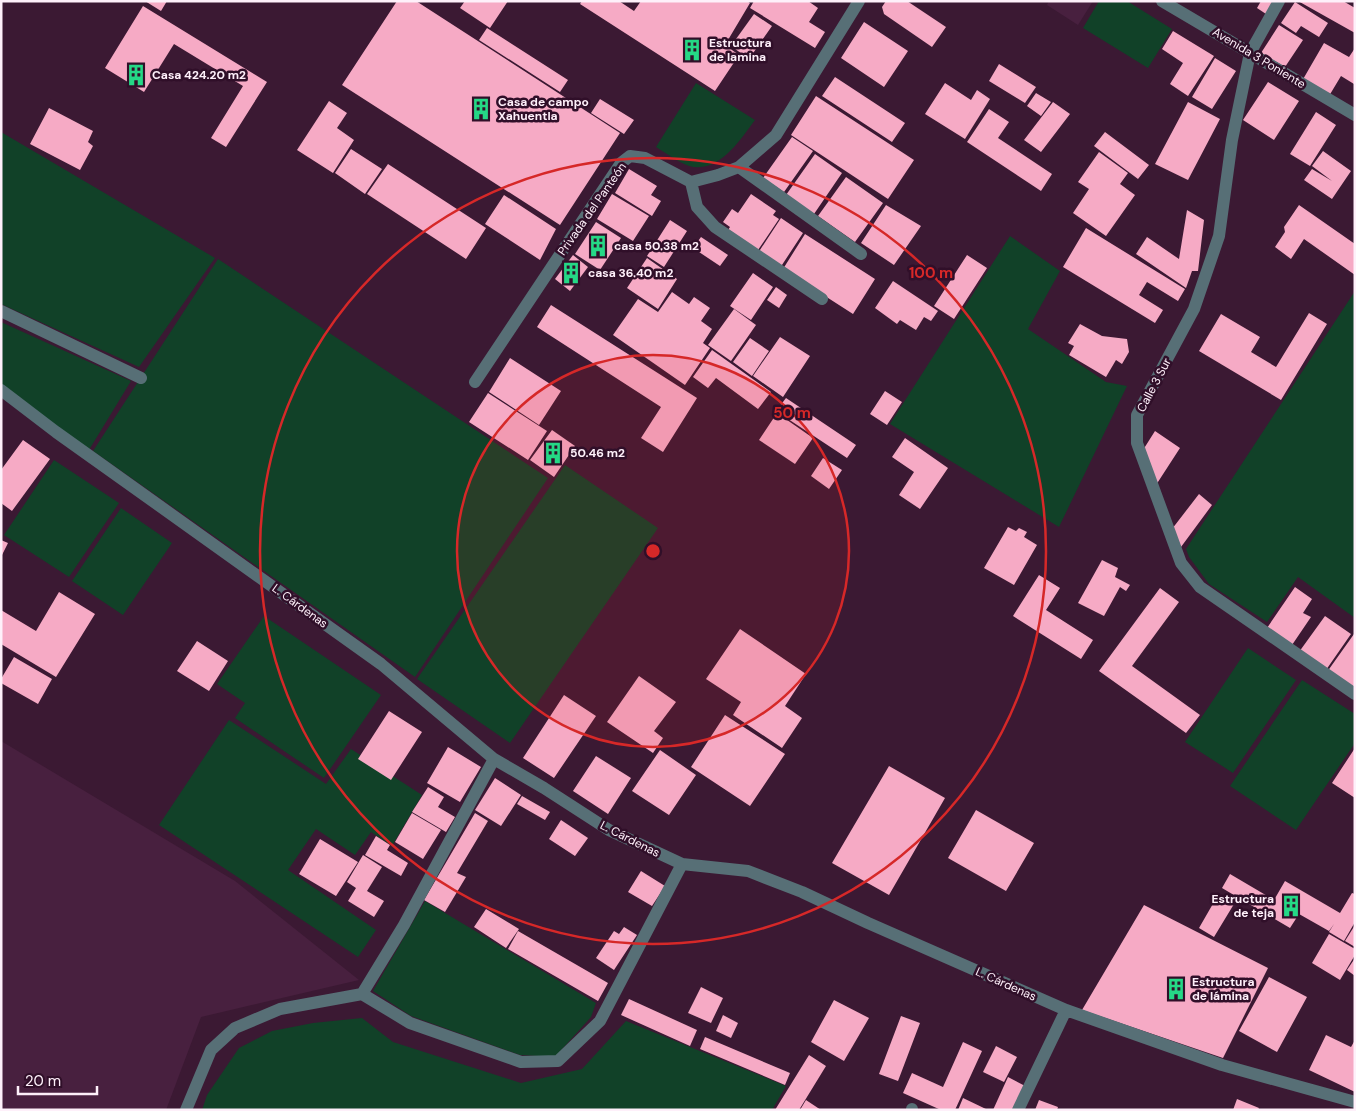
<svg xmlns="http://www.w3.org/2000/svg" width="1356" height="1111" viewBox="0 0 1356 1111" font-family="'DM Sans',sans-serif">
<rect width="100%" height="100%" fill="#3b1933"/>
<path fill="#48203f" d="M1049,1H1093L1078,25L1047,5Z
M1,741L235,881L359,980L201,1017L166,1110H1Z"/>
<path fill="#114128" d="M1099,1H1127L1172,29L1148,68L1083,28Z
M696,83L755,120C740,140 719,174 689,166C678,162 666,153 656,147Z
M1,132L215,258L139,367L1,304Z
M1010,236L1060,271L1028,329L1106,382L1127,386L1059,527L890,424Z
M218,259L548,478L415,677L93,451Z
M1355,291V618L1298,577L1267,622L1209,584L1189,557L1186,549Z
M1,322L131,381L89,450L1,384Z
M54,460L119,503L69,577L4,535Z
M565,465L658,528L510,743L417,679Z
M121,508L172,543L123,615L72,581Z
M264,616L381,695L324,778L235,718L245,703L217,684Z
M1248,648L1296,680L1233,773L1185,742Z
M1302,680L1355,714V743L1296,830L1230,786Z
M229,720L326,784L351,749L422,795L392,846L371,832L355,855L316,829L288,870L376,930L358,957L159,825Z
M425,901L596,1003L591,1017L555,1057L520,1055L411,1016L373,991Z
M362,1018L393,1042L521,1083L582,1069L626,1021L786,1086L772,1110H202L207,1095L239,1048L272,1031L313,1023Z"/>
<path fill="#f6aac5" d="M145,1H167L161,11Z
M397,1H416L620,133L560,225L342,85Z
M465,1H508L490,28L460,8Z
M582,1H619L634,11L641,1H747L750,3L725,45L739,55L715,91L580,4Z
M754,1H808L818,8L809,22L825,32L815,48L750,8Z
M886,1H907L946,27L932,47L884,14L882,7Z
M1261,1H1278L1269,16L1257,8Z
M1298,1H1343L1355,8V33Z
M1295,2L1328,23L1319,37L1301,26L1296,33L1281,23Z
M143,6L267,82L226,147L211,138L243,86L174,44L144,92L105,68Z
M754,14L772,26L749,59L731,46Z
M864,22L908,51L884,87L841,58Z
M1279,25L1303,40L1285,67L1261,53Z
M487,28L568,80L560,92L479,40Z
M1173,31L1214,56L1188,96L1170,84L1183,63L1162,49Z
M1324,43L1349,57L1355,48V82L1354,84L1341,76L1329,96L1302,81Z
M1215,58L1236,71L1212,109L1192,97Z
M999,64L1036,87L1025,103L989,81Z
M835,77L905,123L892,142L822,96Z
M1268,82L1299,101L1274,140L1243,120Z
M945,83L971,100L977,90L990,99L965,139L925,114Z
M1036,93L1051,102L1041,116L1027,106Z
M816,96L914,160L888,199L791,135Z
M600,99L634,120L624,134L591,113Z
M329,101L347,113L337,128L354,140L333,173L297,150Z
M1053,102L1070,114L1041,152L1024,140Z
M1188,102L1220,119L1188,180L1155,164Z
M49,108L93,131L88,142L93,146L80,170L30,144Z
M989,109L1009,122L998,138L1052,174L1041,191L967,142Z
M1316,112L1336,125L1310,166L1290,154Z
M1105,132L1149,165L1138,179L1094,146Z
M792,137L813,151L784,192L763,178Z
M351,149L382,169L365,194L335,173Z
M1323,151L1351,171L1332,199L1304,180L1312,169L1332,181L1312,166Z
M1099,152L1128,173L1120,184L1135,195L1106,236L1073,213L1089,189L1078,182Z
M815,154L842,173L814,214L786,195Z
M388,164L486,228L466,259L367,194Z
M629,169L657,186L651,195L661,201L652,216L615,193Z
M846,177L883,203L855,242L818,216Z
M612,194L649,216L633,241L597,219Z
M751,194L776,211L773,215L779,219L756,253L726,233L730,227L723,222L732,209L738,213Z
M504,195L556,229L540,260L485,224Z
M886,205L921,226L894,265L861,243Z
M1299,205L1355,244V275L1304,239L1291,259L1275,247L1285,232L1284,227Z
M1187,210L1204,220L1198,271H1192L1186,288L1136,254L1147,237L1179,259Z
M781,218L803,233L780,268L758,253Z
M670,220L687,231L664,267L647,256Z
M596,222L621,238L600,270L575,254Z
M1086,228L1185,289L1178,301L1147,282L1139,295L1163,310L1155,323L1063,267Z
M805,234L875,279L853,314L783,269Z
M701,237L728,255L720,266L693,248Z
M573,255L588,267L570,291L555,279Z
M967,255L987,268L954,319L934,306Z
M647,258L677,279L658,309L627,288Z
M753,273L773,287L751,320L730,306Z
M893,281L938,311L931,321L924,317L916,330L900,320L897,324L875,308Z
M776,287L787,295L779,308L767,300Z
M672,292L689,304L694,297L710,308L701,321L712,329L703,343L710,348L685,385L613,335L638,299L658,312Z
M551,305L697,398L663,452L641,438L661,407L537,327Z
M734,309L756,325L731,361L708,345Z
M1309,313L1327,324L1281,400L1199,351L1221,314L1260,337L1251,352L1276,367Z
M1080,324L1102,336L1127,339L1129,352L1122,364L1116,360L1106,377L1069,355L1074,346L1068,343Z
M780,337L810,356L783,397L753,376Z
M750,338L769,351L752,376L733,362Z
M712,350L771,392L758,409L716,378L708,388L693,377Z
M510,358L561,391L539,425L489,392Z
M885,391L902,402L887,425L870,414Z
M488,393L547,431L528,460L469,422Z
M786,398L856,445L847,458L776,411Z
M777,413L813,438L795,464L759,440Z
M552,430L575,446L554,477L530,460Z
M1155,431L1180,448L1156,485L1143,450Z
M905,438L948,468L920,509L899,495L914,472L892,457Z
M23,440L50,459L12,511L1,503V470Z
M823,458L842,470L829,489L811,476Z
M1199,494L1212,505L1181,547L1172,529Z
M1008,527L1016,531L1019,528L1027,532L1024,537L1037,545L1014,585L984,568Z
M1,540L8,543L1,557Z
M1102,560L1118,568L1115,577L1130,585L1126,591L1120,587L1104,616L1078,603Z
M1039,575L1060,588L1046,610L1093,640L1081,659L1013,616Z
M1295,587L1312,599L1303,613L1311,617L1292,645L1267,628Z
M1160,588L1179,602L1132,666L1200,715L1186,733L1099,671Z
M59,592L95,614L56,677L1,644V610L36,631Z
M1325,616L1351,634L1326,670L1299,652Z
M740,629L806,674L785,706L802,718L782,748L733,715L741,702L706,679Z
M1354,634L1355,635V690L1327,672Z
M197,641L228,661L209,691L177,671Z
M14,657L52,679L38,704L1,683V679Z
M639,676L676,702L654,731L663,738L653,753L607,722Z
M564,695L596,716L554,778L523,758Z
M389,711L422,732L391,780L358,759Z
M725,715L785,754L750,806L691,767Z
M448,747L481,767L460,802L427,783Z
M1355,748V798L1332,783Z
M660,750L696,775L669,815L632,791Z
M596,756L631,778L608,814L573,791Z
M889,766L945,798L889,895L832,863Z
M495,778L521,795L501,826L475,810Z
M428,787L444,797L438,807L455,817L446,832L412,812Z
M522,796L550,812L545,820L517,804Z
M976,810L1034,843L1006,891L948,858Z
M412,813L441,830L423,859L395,842Z
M475,813L488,821L457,873L466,877L445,912L424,900Z
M561,820L588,838L575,856L549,839Z
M376,836L390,845L387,850L408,863L401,876L365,855Z
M320,839L358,862L336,896L299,874Z
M363,855L382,867L367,891L384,901L374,917L348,901L356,888L347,882Z
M641,871L665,886L652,906L628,892Z
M1230,874L1274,900L1285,881L1340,913L1352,893L1355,894V922L1344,941L1329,932L1334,924L1329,931L1299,914L1290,928L1222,888Z
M1218,895L1234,904L1214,937L1199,928Z
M1144,905L1268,968L1223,1058L1082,1010Z
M486,909L519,929L506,948L474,927Z
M1355,925V947L1345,941Z
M624,927L637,935L614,970L596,958L614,931L619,934Z
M518,931L608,983L598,1001L508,949Z
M1329,934L1355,949V955L1340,980L1312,963Z
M1355,958V976L1347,970Z
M1269,977L1307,997L1277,1052L1239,1031Z
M701,987L723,998L711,1023L688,1013Z
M629,999L697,1030L690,1046L621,1015Z
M834,1000L869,1018L844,1061L811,1042Z
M723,1015L738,1023L731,1038L716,1031Z
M901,1016L920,1023L898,1081L879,1074Z
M1326,1035L1351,1047L1355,1040V1092L1309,1070Z
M705,1037L790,1073L785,1085L700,1049Z
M963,1042L982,1051L955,1110H941L903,1093L912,1073L943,1087Z
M996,1046L1017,1057L1004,1082L983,1072Z
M809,1055L826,1066L799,1110H775Z
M1008,1077L1027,1087L1016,1110H993Z
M963,1098L988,1110H958Z
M1237,1099L1259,1108L1258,1110H1233Z
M806,1100L821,1110H800Z
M1039,1100L1058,1107L1057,1110H1035Z"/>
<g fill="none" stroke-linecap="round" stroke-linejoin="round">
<path stroke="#576f76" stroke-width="12" d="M1162,1L1355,115
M1279,1L1250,53L1232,140L1219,236L1194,309L1137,415V443L1181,563L1200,587L1355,694
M739,167L861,254
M691,182L697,207L715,227L822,299
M1,311L141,378
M475,382L621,163L630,156L645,158L691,182L718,175L739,167L776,135L859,1
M1,390L56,432L381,664L494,759L544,788L609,830L682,864L748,871L802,892L868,923L1066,1010L1222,1065L1355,1102
M494,759L404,925L362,994L410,1023L521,1062L558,1061L600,1021L682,864
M912,1109V1110
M186,1110L211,1050L235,1028L280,1009L362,994
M1018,1110L1066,1010"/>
</g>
<circle cx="653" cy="551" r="196" fill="#d62828" fill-opacity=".12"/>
<g fill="none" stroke="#d62828" stroke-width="2.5">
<circle cx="653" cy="551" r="196"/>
<circle cx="653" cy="551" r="393"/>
</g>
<defs>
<g id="building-bare" transform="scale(1.725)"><path d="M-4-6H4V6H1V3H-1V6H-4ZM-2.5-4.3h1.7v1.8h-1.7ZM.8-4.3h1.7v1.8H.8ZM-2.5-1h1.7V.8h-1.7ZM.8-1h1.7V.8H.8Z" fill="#25d886" stroke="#300f29" stroke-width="2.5" paint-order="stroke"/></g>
</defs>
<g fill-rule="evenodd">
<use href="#building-bare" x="692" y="50"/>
<use href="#building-bare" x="136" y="75"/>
<use href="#building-bare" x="481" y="109"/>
<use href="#building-bare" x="598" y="246"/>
<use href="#building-bare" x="571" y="273"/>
<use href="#building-bare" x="553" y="453"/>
<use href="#building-bare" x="1291" y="906"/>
<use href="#building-bare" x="1176" y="989"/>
</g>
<g text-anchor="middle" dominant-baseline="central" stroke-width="5" stroke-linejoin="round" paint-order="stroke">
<g font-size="12" font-weight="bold" fill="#fef0fa" stroke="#300f29" text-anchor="start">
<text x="709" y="43">Estructura<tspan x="709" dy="14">de lamina</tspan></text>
<text x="152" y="75">Casa 424.20 m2</text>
<text x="498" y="102">Casa de campo<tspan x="498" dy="14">Xahuentla</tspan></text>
<text x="614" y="246">casa 50.38 m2</text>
<text x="588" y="273">casa 36.40 m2</text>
<text x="570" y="453">50.46 m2</text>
<text x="1274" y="899" text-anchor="end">Estructura<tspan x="1274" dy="14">de teja</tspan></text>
<text x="1192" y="982">Estructura<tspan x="1192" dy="14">de lámina</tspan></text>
</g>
<g font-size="12" fill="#fef0fa" stroke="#300f29">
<text transform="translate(1259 58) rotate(31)">Avenida 3 Poniente</text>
<text transform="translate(592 209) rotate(-55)">Privada del Panteón</text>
<text transform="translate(1154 385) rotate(-62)">Calle 3 Sur</text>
<text transform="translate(300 606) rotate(36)">L. Cárdenas</text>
<text transform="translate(630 839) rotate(27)">L. Cárdenas</text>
<text transform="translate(1006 984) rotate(24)">L. Cárdenas</text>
</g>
</g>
<circle cx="653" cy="551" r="8" fill="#d62828" stroke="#300f29" stroke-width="2.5"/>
<g font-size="15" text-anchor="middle" font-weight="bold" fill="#d62828" stroke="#300f29" stroke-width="5" stroke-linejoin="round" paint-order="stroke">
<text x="931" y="278">100 m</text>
<text x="792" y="418">50 m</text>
</g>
<rect width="1356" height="1111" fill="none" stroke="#fef0fa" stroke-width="5"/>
<path d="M18 1086v8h79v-8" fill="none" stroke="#fef0fa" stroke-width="2.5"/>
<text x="25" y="1086" font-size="15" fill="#fef0fa" stroke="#300f29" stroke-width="4" paint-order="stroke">20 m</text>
</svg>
